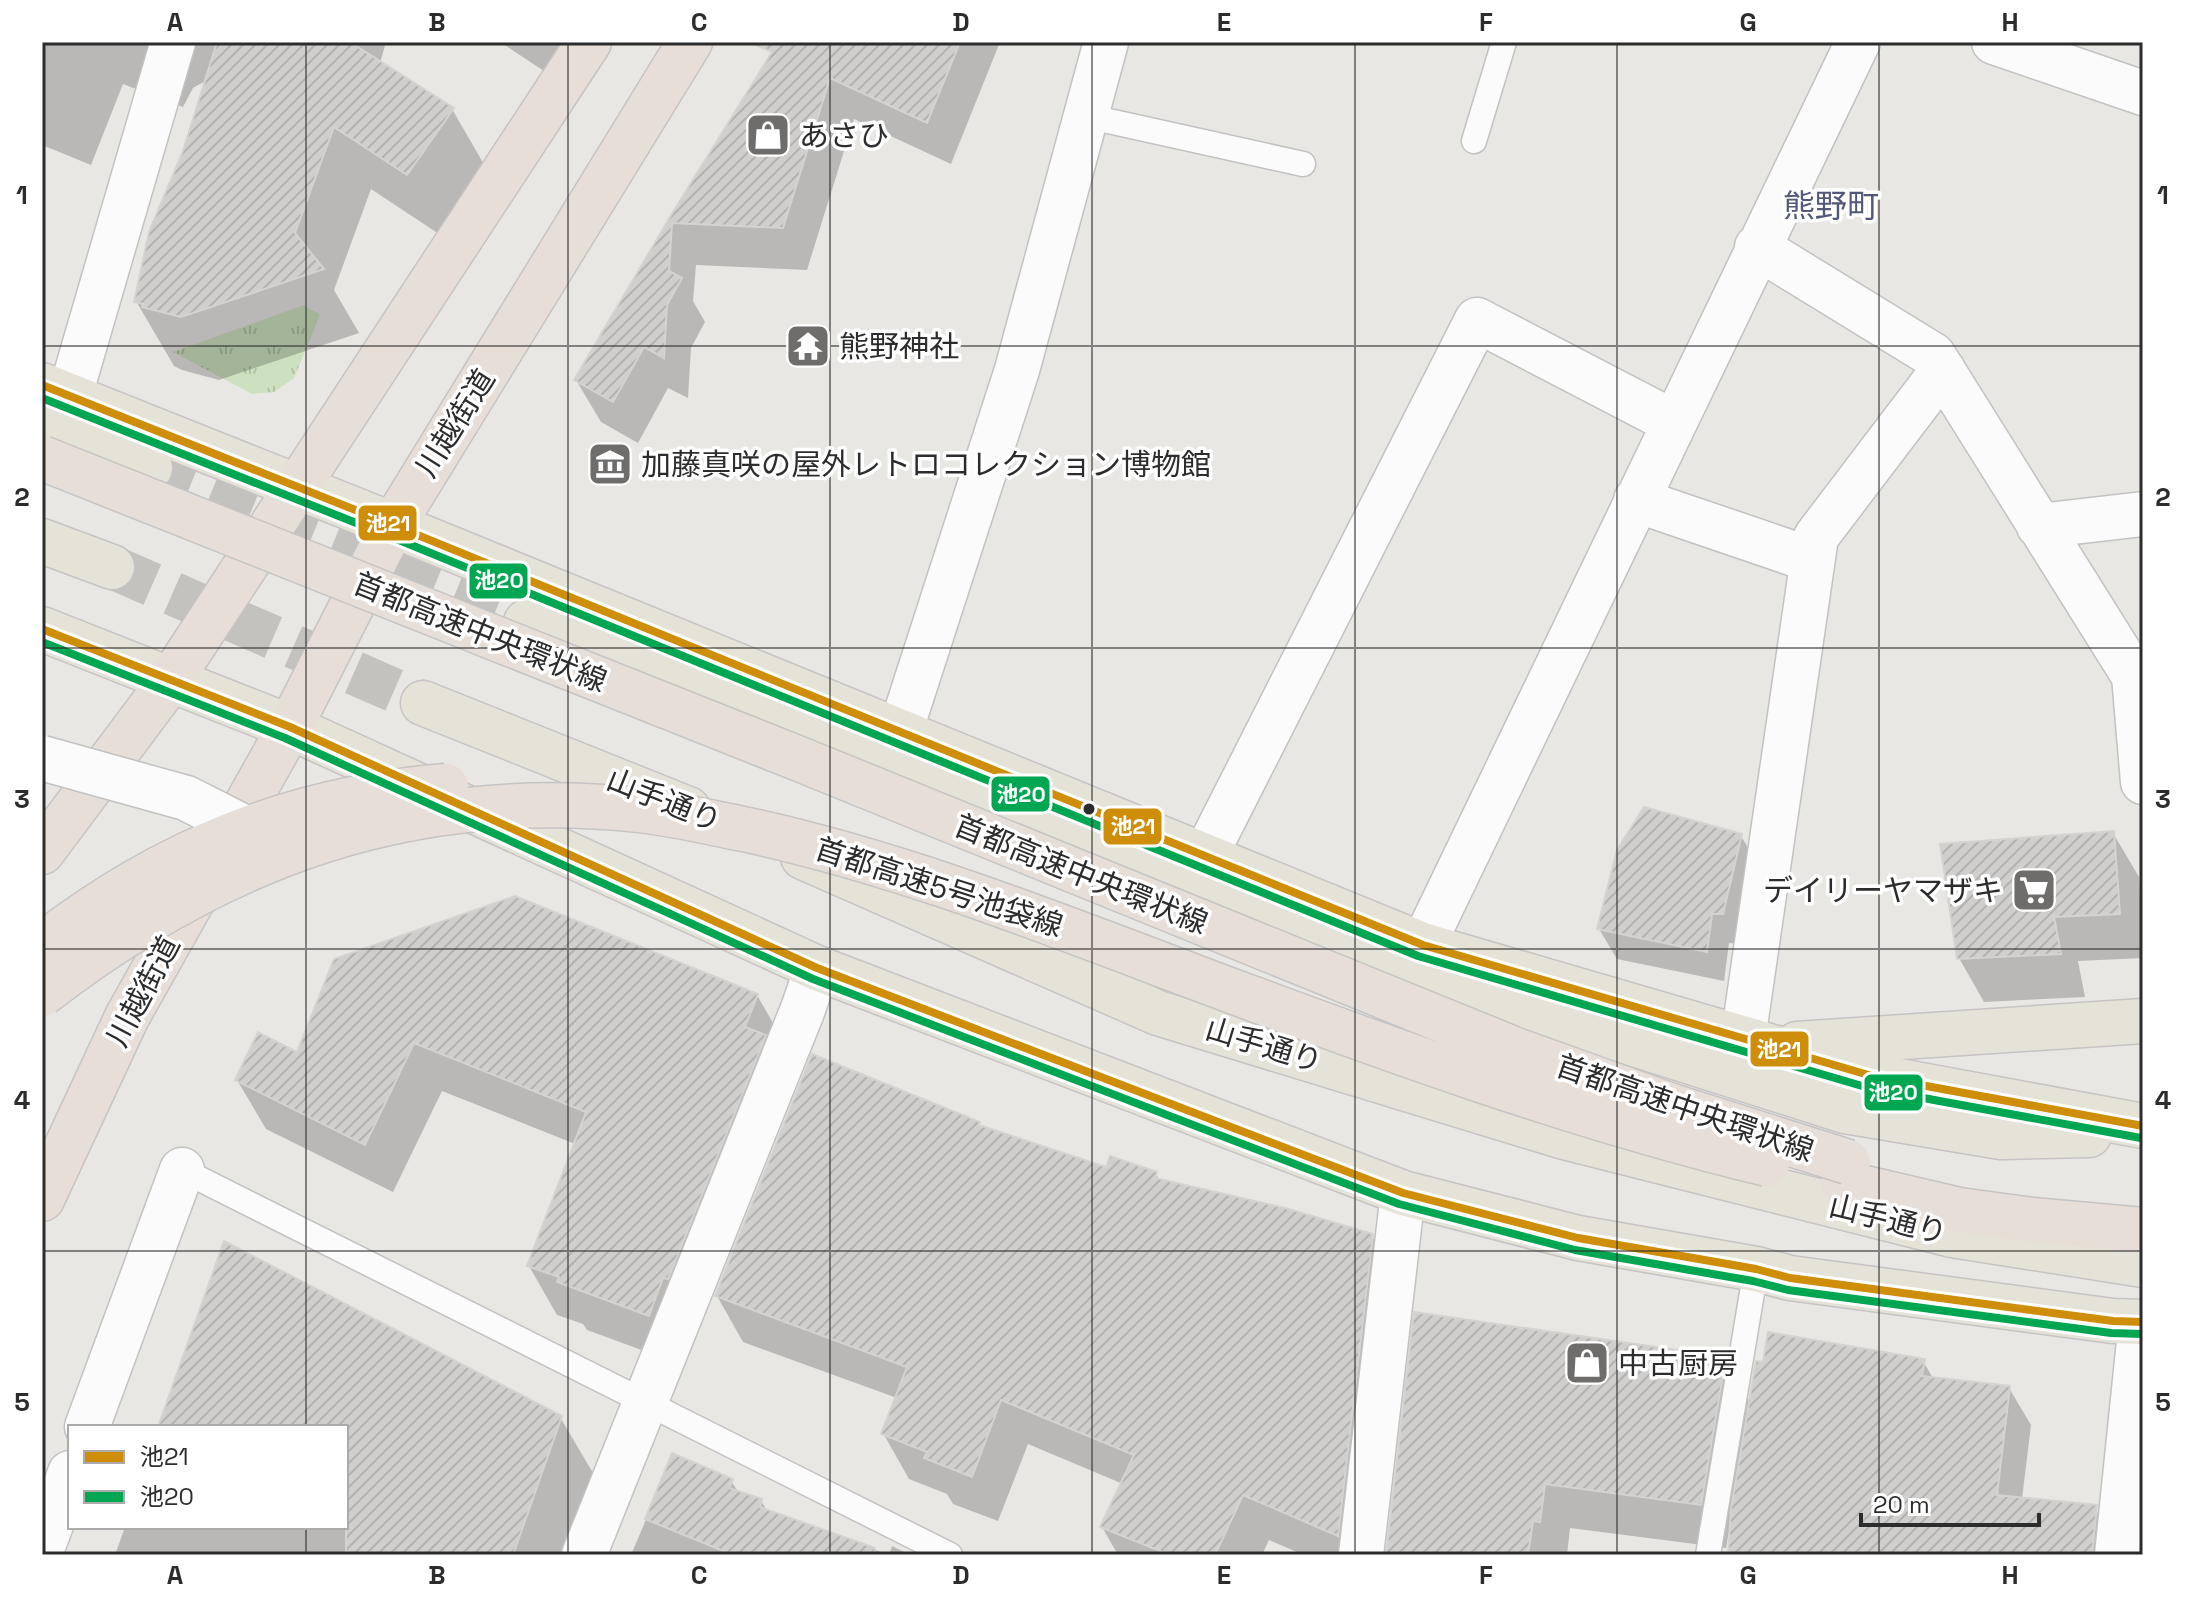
<svg xmlns="http://www.w3.org/2000/svg" width="2185" height="1597" viewBox="0 0 2185 1597" font-family="'Space Grotesk','Noto Sans JP',sans-serif">
<defs>
<pattern id="grass-tufts" width="24" height="20" patternUnits="userSpaceOnUse" patternTransform="scale(2)"><rect width="24" height="20" fill="#cde1c0"/><path d="M3 7l-1-3M5 7V3M7 7l1-3M15 17l-1-3M17 17v-4M19 17l1-3" fill="none" stroke="#b0c1a5"/></pattern>
<pattern id="building-hatch" width="6" height="6" patternUnits="userSpaceOnUse" patternTransform="scale(2)"><rect width="6" height="6" fill="#d1cfcd"/><path d="M-1 1l2-2M0 6l6-6M5 7l2-2" fill="none" stroke="#b4b2b0"/></pattern>
</defs>
<rect width="100%" height="100%" fill="#e9e7e4"/>
<path fill="url(#grass-tufts)" d="M304,305L320,315L294,378L274,392L252,394L173,352Z"/>
<path fill="#0003" d="M42,42H386L380,63L452,109L489,173L445,238L371,189L334,290L359,333L219,380L182,370L174,366L136,301L207,80L193,88L183,107L123,84L91,165L42,145Z
M500,42H571L550,75Z
M781,42H1000L951,164L854,119L807,270L696,265L693,301L705,322L691,348L688,398L668,388L638,443L601,422L576,380Z
M2113,833L2139,877L2143,958L2078,961L2085,997L1984,1002L1959,958Z
M1741,836L1759,866L1740,944L1729,943L1724,981L1617,959L1599,929Z
M757,995L785,1044L677,1363L587,1330L583,1324L557,1315L529,1266L575,1144L442,1091L393,1192L266,1129L237,1080L298,1054Z
M979,1124L981,1128L1107,1169L1156,1174L1160,1181L1372,1236L1398,1282L1367,1555H1304L1269,1540L1262,1555H1118L1102,1527L1123,1484L1028,1444L998,1521L953,1504L947,1494L909,1479L883,1433L897,1398L743,1342L717,1296Z
M1725,1358L1751,1404L1923,1361L1934,1380L2009,1388L2031,1425L2022,1499L2094,1507L2116,1545L2115,1555H1730L1733,1525H1730L1726,1548L1570,1528L1567,1555H1388Z
M560,1417L593,1473L564,1555H115L125,1527H346V1427H161Z
M673,1456L731,1481L739,1493L761,1501L768,1512L889,1555L892,1546L910,1555H631Z"/>
<path fill="url(#building-hatch)" stroke="#d4d3d0" stroke-width="2" d="M217,42H350L454,108L407,175L334,127L295,233L324,269L181,317L142,307L143,304L134,302L149,232L183,151Z
M749,42H960L927,123L830,78L783,228L672,223L669,271L682,278L667,305L664,358L644,347L613,402L574,380L673,212L772,52Z
M1644,807L1742,834L1723,914H1712L1707,952L1597,929L1617,850Z
M2114,831L2120,914L2054,917L2061,954L1957,959L1940,844Z
M515,896L758,994L745,1027L766,1035L668,1279L663,1278L649,1316L557,1282L559,1277L527,1266L586,1112L414,1043L365,1145L235,1080L258,1032L297,1052L334,959Z
M812,1054L980,1122L979,1125L1106,1167L1110,1156L1157,1172L1155,1178L1285,1208L1373,1234L1338,1536L1243,1495L1215,1555H1170L1100,1527L1134,1455L1001,1400L972,1477L924,1458L927,1452L881,1434L907,1367L715,1296Z
M224,1241L562,1416L513,1555H346V1427H158Z
M1414,1312L1726,1357L1701,1505L1545,1484L1540,1522L1533,1521L1528,1555H1386Z
M1768,1332L1925,1359L1922,1376L2010,1386L1997,1495L2097,1505L2092,1555H1728L1731,1509L1756,1361L1763,1362Z
M672,1453L733,1479L729,1488L762,1499L760,1507L875,1548L874,1555H733L645,1519Z"/>
<g fill="none" stroke-linecap="round" stroke-linejoin="round">
<path stroke="#c3c2bf" stroke-width="44" stroke-dasharray="44 22" stroke-linecap="butt" d="M150,468L526,622
M112,567L423,703"/>
<g stroke="#c2c2c2" stroke-width="27">
<path id="lane" d="M1086,116L1303,164
M1474,141L1504,42
M182,1170L950,1555
M1708,1555L1756,1269"/>
</g>
<g stroke="#c2c2c2" stroke-width="47">
<path id="street" d="M1994,42L2143,93
M1757,247L1933,355L2134,676L2143,782
M70,395L173,42
M1636,500L1812,560
M2039,526L2143,514
M900,732L1017,370L1106,42
M1205,856L1477,320L1673,422
M1423,945L1858,42
M1743,1039L1816,537L1943,370
M87,1427L182,1170
M42,1549L70,1473
M584,1555L803,1009L817,968
M1361,1555L1403,1193
M2117,1555L2141,1322"/>
</g>
<g stroke="#c5c4c3" stroke-width="47">
<path id="primary" d="M42,385L393,525L1423,945L1872,1076L2143,1126
M42,426L150,468
M42,541L112,567
M526,622L1421,976L1845,1111L2001,1137L2089,1135
M42,629L290,727L817,968L1403,1193L1578,1238L1756,1269L1790,1278L2113,1321L2143,1322
M423,703L688,809
M803,857L1158,1013L1564,1137L1952,1235L2143,1265
M1797,1044L2143,1021"/>
</g>
<g stroke="#c5c4c3" stroke-width="47">
<path id="highway" d="M42,852L170,681L589,42
M1843,1183L1959,1210L2032,1220L2143,1230
M42,1199L127,1017L290,727L393,525L690,42"/>
</g>
<use href="#lane" stroke="#fcfbfb" stroke-width="24"/>
<use href="#street" stroke="#fcfbfb" stroke-width="44"/>
<use href="#primary" stroke="#e5e2d7" stroke-width="44"/>
<use href="#highway" stroke="#e7ded7" stroke-width="44"/>
<g stroke="#c2c2c2" stroke-width="47" stroke-linecap="butt">
<path id="street-bridge" d="M42,758L186,798L273,842"/>
</g>
<g stroke="#c5c4c3" stroke-width="47" stroke-linecap="butt">
<path id="highway-bridge" d="M42,458L797,758L1516,1050L1675,1107L1848,1162
M42,945C163,851 294,798 446,786
M42,994C222,855 410,786 639,810C676,814 712,823 748,830C900,863 1046,921 1192,976C1381,1047 1570,1116 1767,1164"/>
</g>
<use href="#street-bridge" stroke="#fcfbfb" stroke-width="44"/>
<use href="#highway-bridge" stroke="#e7ded7" stroke-width="44"/>
<g stroke="#fff" stroke-width="14">
<path id="bus-1" d="M42,385L393,525L1423,945L1872,1076L2143,1126
M42,629L290,727L817,968L1403,1193L1578,1238L1756,1269L1790,1278L2113,1321L2143,1322"/>
</g>
<g stroke="#fff" stroke-width="14">
<path id="bus-2" d="M42,398L389,536L1418,956L1869,1088L2141,1138
M42,642L285,738L813,979L1399,1204L1575,1250L1753,1281L1788,1290L2111,1333L2143,1334"/>
</g>
<use href="#bus-1" stroke="#ce8e09" stroke-width="8"/>
<use href="#bus-2" stroke="#00a651" stroke-width="8"/>
</g>
<path fill="none" stroke="#2c2c2c" stroke-width="2" stroke-opacity="0.55" d="M306,42V1427M568,42V1555M830,42V1555M1092,42V1555M1355,42V1555M1617,42V1555M1879,42V1555M42,346H2143M42,648H2143M42,949H2143M42,1251H2143M306,1527V1555"/>
<defs>
<g id="shop-square" transform="scale(2.3)"><rect x="-9" y="-9" width="18" height="18" rx="4" fill="#6e6d6c" stroke="#fff"/><path d="M-5-2.5h2.3a2.7 3.5 0 0 1 5.4 0H5L5.5 6h-11ZM-1.5-2.5h3a1.5 2.3 0 0 0-3 0Z" fill="#fff"/></g>
<g id="temple-square" transform="scale(2.3)"><rect x="-9" y="-9" width="18" height="18" rx="4" fill="#6e6d6c" stroke="#fff"/><path d="M0-6L5-2H3V0L6.5 2.5H4V6H1.5V3h-3V6H-4V2.5H-6.5L-3 0V-2H-5Z" fill="#fff"/></g>
<g id="museum-square" transform="scale(2.3)"><rect x="-9" y="-9" width="18" height="18" rx="4" fill="#6e6d6c" stroke="#fff"/><path d="M0-6L6-3V-2H-6V-3ZM-5-1h2V3h-2ZM-1-1h2V3h-2ZM3-1h2V3H3ZM-6 4H6V6H-6Z" fill="#fff"/></g>
<g id="supermarket-square" transform="scale(2.3)"><rect x="-9" y="-9" width="18" height="18" rx="4" fill="#6e6d6c" stroke="#fff"/><path d="M-6-5.5h2.5l.6 2H6L4.5 2H-2.5L-4.4-4H-6ZM-1.5 3.2a1.3 1.3 0 1 0 .1 0ZM3 3.2a1.3 1.3 0 1 0 .1 0Z" fill="#fff"/></g>
</defs>
<g fill-rule="evenodd">
<use href="#shop-square" x="768" y="135"/>
<use href="#temple-square" x="808" y="346"/>
<use href="#museum-square" x="610" y="464"/>
<use href="#supermarket-square" x="2034" y="890"/>
<use href="#shop-square" x="1587" y="1363"/>
</g>
<circle fill="#2c2c2c" stroke="#fff" stroke-width="3" cx="1089" cy="809" r="7"/>
<g text-anchor="middle" dominant-baseline="central" stroke-width="7" stroke-linejoin="round" paint-order="stroke">
<g font-size="30" fill="#2c2c2c" stroke="#fff" text-anchor="start">
<text x="799" y="135">あさひ</text>
<text x="839" y="346">熊野神社</text>
<text x="641" y="464">加藤真咲の屋外レトロコレクション博物館</text>
<text x="2003" y="890" text-anchor="end">デイリーヤマザキ</text>
<text x="1618" y="1363">中古厨房</text>
</g>
<g font-size="30" fill="#2c2c2c" stroke="#fff">
<text transform="translate(455 423) rotate(-58)">川越街道</text>
<text transform="translate(480 632) rotate(22)">首都高速中央環状線</text>
<text transform="translate(664 800) rotate(22)">山手通り</text>
<text transform="translate(1081 874) rotate(22)">首都高速中央環状線</text>
<text transform="translate(939 887) rotate(18)">首都高速5号池袋線</text>
<text transform="translate(143 991) rotate(-62)">川越街道</text>
<text transform="translate(1264 1045) rotate(17)">山手通り</text>
<text transform="translate(1685 1108) rotate(19)">首都高速中央環状線</text>
<text transform="translate(1888 1219) rotate(14)">山手通り</text>
</g>
<g font-size="32" fill="#515879" stroke="#fff">
<text x="1831" y="206">熊野町</text>
</g>
</g>
<g stroke="#fff" stroke-width="3">
<rect x="357" y="504" width="61" height="38" rx="8" fill="#ce8e09"/>
<rect x="468" y="562" width="61" height="38" rx="8" fill="#00a651"/>
<rect x="990" y="775" width="61" height="38" rx="8" fill="#00a651"/>
<rect x="1102" y="807" width="61" height="39" rx="8" fill="#ce8e09"/>
<rect x="1749" y="1030" width="61" height="38" rx="8" fill="#ce8e09"/>
<rect x="1863" y="1073" width="61" height="39" rx="8" fill="#00a651"/>
</g>
<g font-size="22" text-anchor="middle" font-weight="bold" fill="#fff">
<text x="388" y="531">池21</text>
<text x="499" y="588">池20</text>
<text x="1021" y="802">池20</text>
<text x="1133" y="834">池21</text>
<text x="1779" y="1057">池21</text>
<text x="1893" y="1100">池20</text>
</g>
<rect width="2185" height="1597" fill="none" stroke="#ffffff" stroke-width="88"/>
<rect x="68" y="1425" width="280" height="104" fill="#ffffff" stroke="#ababab" stroke-width="2"/>
<rect x="84" y="1451" width="40" height="12" fill="#ce8e09" stroke="#ababab" stroke-width="2"/>
<text x="140" y="1465" font-size="24" fill="#2c2c2c">池21</text>
<rect x="84" y="1491" width="40" height="12" fill="#00a651" stroke="#ababab" stroke-width="2"/>
<text x="140" y="1505" font-size="24" fill="#2c2c2c">池20</text>
<path d="M1861 1513v12h178v-12" fill="none" stroke="#2c2c2c" stroke-width="4"/>
<text x="1873" y="1513" font-size="24" fill="#2c2c2c" stroke="#ffffff" stroke-width="6" paint-order="stroke">20 m</text>
<rect x="44" y="44" width="2097" height="1509" fill="none" stroke="#2c2c2c" stroke-width="3"/>
<g font-size="26" text-anchor="middle" font-weight="bold" fill="#2c2c2c">
<text x="175" y="31">A</text>
<text x="437" y="31">B</text>
<text x="699" y="31">C</text>
<text x="961" y="31">D</text>
<text x="1224" y="31">E</text>
<text x="1486" y="31">F</text>
<text x="1748" y="31">G</text>
<text x="2010" y="31">H</text>
<text x="22" y="204">1</text>
<text x="2163" y="204">1</text>
<text x="22" y="506">2</text>
<text x="2163" y="506">2</text>
<text x="22" y="808">3</text>
<text x="2163" y="808">3</text>
<text x="22" y="1109">4</text>
<text x="2163" y="1109">4</text>
<text x="22" y="1411">5</text>
<text x="2163" y="1411">5</text>
<text x="175" y="1584">A</text>
<text x="437" y="1584">B</text>
<text x="699" y="1584">C</text>
<text x="961" y="1584">D</text>
<text x="1224" y="1584">E</text>
<text x="1486" y="1584">F</text>
<text x="1748" y="1584">G</text>
<text x="2010" y="1584">H</text>
</g>
</svg>
